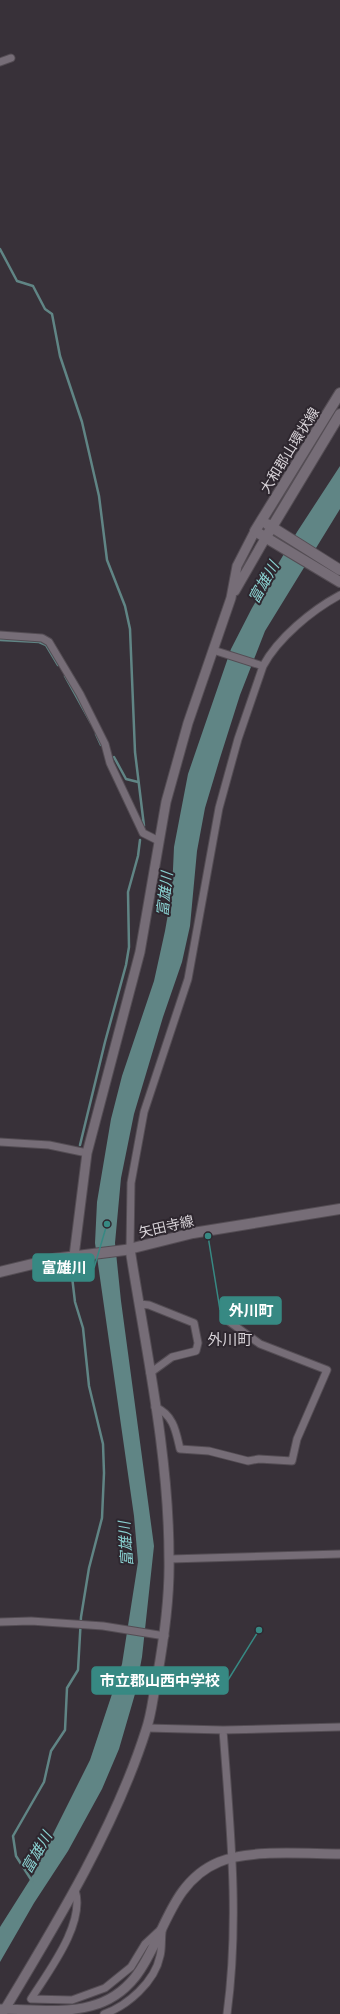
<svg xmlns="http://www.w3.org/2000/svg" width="340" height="2014" viewBox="0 0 340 2014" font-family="'Open Sans','Noto Sans JP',sans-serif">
<rect width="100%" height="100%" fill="#383139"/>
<path fill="#608585" d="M340,466V509L265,631L240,695L220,758L205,808L197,851L190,926L182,962L163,1017L134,1114L121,1178L115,1243L121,1301L154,1546L142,1657L135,1694L119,1749L102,1789L68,1851L34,1903L0,1962V1927L31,1878L90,1760L122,1664L138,1562L134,1516L95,1243L97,1202L111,1119L122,1076L154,981L165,931L172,891L174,847L188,774L231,649L252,608L297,532Z"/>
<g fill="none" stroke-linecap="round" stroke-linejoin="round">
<path stroke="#608585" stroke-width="2.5" d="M0,249L17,281L33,286L45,309L52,314L60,356L82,422L99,496L107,560L125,606L130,629L135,752L144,826
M0,640L39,642L46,645L58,665
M65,676L91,723
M96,734L101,745
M114,757L126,779L138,782
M80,1145L105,1042L126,965L129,947L128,892L138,856L140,840
M32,1881L16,1856L13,1836L44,1782L51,1751L65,1730L67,1688L78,1670L81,1617L89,1568L102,1518L104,1473L103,1444L89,1386L83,1328L75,1302L71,1268"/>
<g stroke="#544d54" stroke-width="9">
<path id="minor" d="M0,62L11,58
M0,635L42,638L49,642L80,694L105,744L110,763L143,833L159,841
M213,650L263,666
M0,1142L49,1145L87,1153
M130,1249L131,1183L144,1112L188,979L219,808L238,739L263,666C278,638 312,610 340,595
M139,1304L149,1305L194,1323L198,1343L196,1351L172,1357L150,1373
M155,1407C174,1415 176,1432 180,1449L209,1451L248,1461L259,1459L292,1461L297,1439L327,1370L260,1344L227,1320
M170,1559L340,1554
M0,1622L31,1621L103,1626L165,1636
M147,1728L223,1730L340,1727
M223,1730C230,1826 240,1918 227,2014
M75,1890C86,1923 48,1972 31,1999L72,2000L105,1988L131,1967L145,1944L160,1930
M104,2014C127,2006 155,1982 160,1956C162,1949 161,1940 162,1932"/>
</g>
<g stroke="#544d54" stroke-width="11">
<path id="tertiary" d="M235,591L266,537
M74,1256L87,1153L140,952L166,802L188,723L231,598L237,566L255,531
M0,2009C29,2009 62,2014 91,2006C167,1986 151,1890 219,1862C250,1849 306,1854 340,1854
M2,2014C55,1926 115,1828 146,1730C152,1713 153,1695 157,1678C164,1639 170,1598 169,1558C169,1454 146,1351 130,1249"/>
</g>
<g stroke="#544d54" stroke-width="12">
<path id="secondary" d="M340,393L255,531L340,582
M267,524L340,570
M266,537L340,414
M0,1272L53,1259L125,1250L193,1233L340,1209"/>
</g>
<use href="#minor" stroke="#766d77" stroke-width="7"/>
<use href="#tertiary" stroke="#766d77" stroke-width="9"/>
<use href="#secondary" stroke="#766d77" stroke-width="10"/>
</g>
<g text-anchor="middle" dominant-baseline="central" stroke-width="4" stroke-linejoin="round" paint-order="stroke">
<g font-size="14" fill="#d8d3d8" stroke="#2e272f">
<text transform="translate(289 450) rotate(-58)">大和郡山環状線</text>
<text transform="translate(166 1226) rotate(-13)">矢田寺線</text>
</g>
<g font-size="15" font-style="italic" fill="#8ad1d1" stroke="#2e272f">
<text transform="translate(263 582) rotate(-61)">富雄川</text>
<text transform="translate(164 894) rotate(-84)">富雄川</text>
<text transform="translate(125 1544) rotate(-94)">富雄川</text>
<text transform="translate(36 1852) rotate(-60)">富雄川</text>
</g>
<g font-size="15" fill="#d8d3d8" stroke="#2e272f">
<text x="230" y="1339">外川町</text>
</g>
</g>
<path fill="none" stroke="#378983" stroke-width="1.5" d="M107 1224L94 1268M208 1236L220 1310M259 1630L228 1680"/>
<g fill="#378983" stroke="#2e272f" stroke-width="1.5">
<circle cx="107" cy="1224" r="4"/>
<circle cx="208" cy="1236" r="4"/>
<circle cx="259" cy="1630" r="4"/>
</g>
<g fill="#378983" stroke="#378983" stroke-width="1.5">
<rect x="33" y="1254" width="61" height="27" rx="4"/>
<rect x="220" y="1297" width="61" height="27" rx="4"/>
<rect x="92" y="1667" width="136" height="27" rx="4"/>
</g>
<g font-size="15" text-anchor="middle" font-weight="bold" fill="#fff">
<text x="64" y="1273">富雄川</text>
<text x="251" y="1316">外川町</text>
<text x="160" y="1686">市立郡山西中学校</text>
</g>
</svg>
